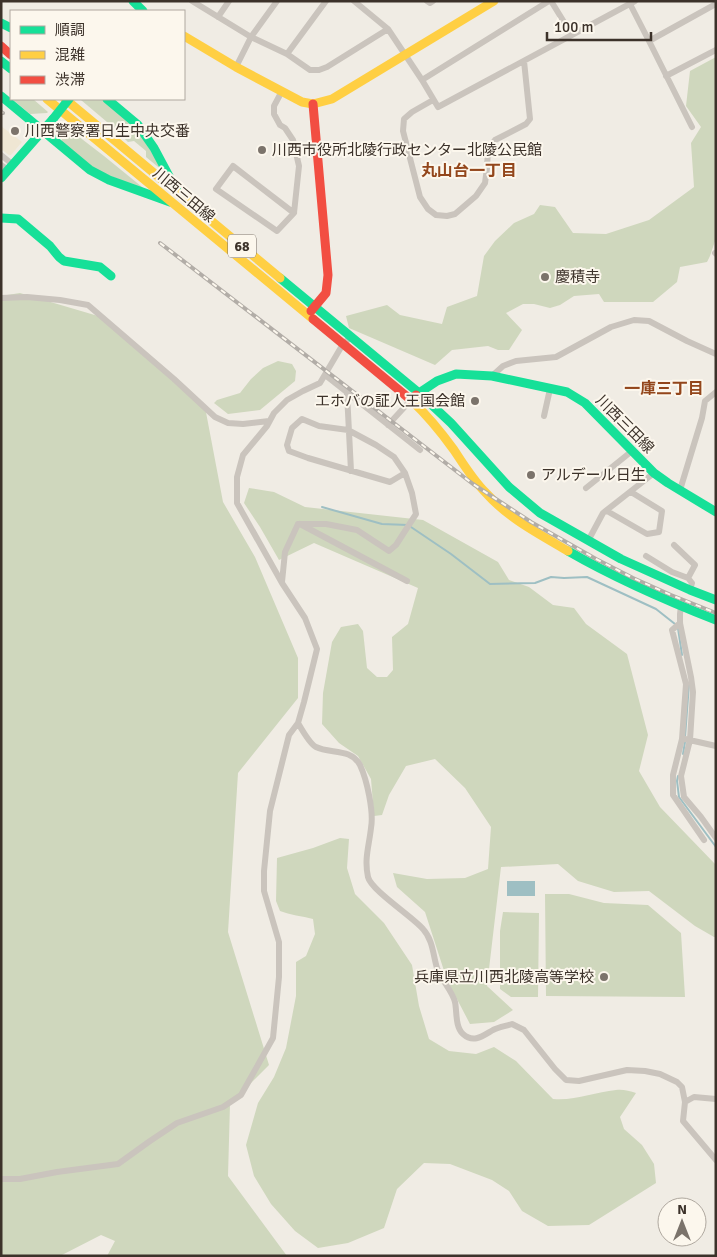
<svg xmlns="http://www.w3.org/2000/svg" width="717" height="1257" viewBox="0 0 717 1257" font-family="Signika,'Noto Sans JP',sans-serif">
<rect width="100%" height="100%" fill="#f0ece4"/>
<path fill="#cfd7bd" d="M716,57V238L710,256L707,262L680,267L677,282L653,302H604L599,294L574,296L560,305L550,308L534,304H523L506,313L522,330L509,350H498L488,346L452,350L435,365L349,328L346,316L387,305L400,315L442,324L447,307L477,296L484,256L495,241L514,223L534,214L540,205L555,207L573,233L606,234L649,220L694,187L691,143L701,127L686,106L690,71Z
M12,99H33L48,112L47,113L30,114Z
M82,99H102L123,116L142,137L163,171L146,157V151L134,141L128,142L107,122L81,100Z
M61,123L104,156L147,191L101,172L91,166L62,142L60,124Z
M20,293L98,316L205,407L223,502L255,557L298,658V698L238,773L228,932L269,1065L230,1104L228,1176L287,1256H107L115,1241L101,1235L60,1256H1V296Z
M278,361L292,364L296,371L295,381L260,410L228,414L214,403L217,400L240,393L251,379L263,368Z
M249,488L274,492L305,507L423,520L498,562L509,580L529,587L553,605L574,608L586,624L627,654L648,735L639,771L660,807L716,865V937H714L695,926L649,891L614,892L578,881L558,864L501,867L487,986L513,1010L494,1022L470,1024L447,980L425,912L397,887L393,873L427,879L465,878L488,869L491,827L465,788L435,759L406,766L389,795L382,815L374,816L371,779L358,756L339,743L322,724L323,693L332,642L341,627L358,624L363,631L367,668L377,677H387L393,670L392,637L408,624L418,588L314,543L279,560L260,527L244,503Z
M340,838L349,839L347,868L355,894L384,923L412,965L419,1006L429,1039L449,1051L476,1054L494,1047L516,1061L553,1099C575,1101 595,1092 616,1090C622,1089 630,1091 636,1093L620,1117L624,1129L642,1145L654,1164L656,1183L589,1225L548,1226L522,1211L509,1191L492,1180L450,1164L424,1163L397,1189L384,1228L348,1243L318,1248L295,1231L271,1204L254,1176L246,1145L258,1103L274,1077L286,1048L296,996V962L306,956L315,934L313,919C302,916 290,915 280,911L276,901L277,858L313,848Z
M545,894H569L604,903L648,905L681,933L685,997L546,996Z
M503,912L539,913L538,997H511L500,989V931Z"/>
<path fill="#efe6d3" d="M1,126L22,142L11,155H9L1,149Z"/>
<path fill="#9ebfc3" d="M507,881H535V896H507Z"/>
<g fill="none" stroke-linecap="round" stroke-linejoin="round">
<path stroke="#9ebfc3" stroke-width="2" d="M322,507L382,524L408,525L451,554L490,584L535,583L551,577L564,578L587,577L656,609L675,624
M678,628L682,655
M685,737L689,684
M683,754L685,742
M678,776L677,781L679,797L716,847"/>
<path stroke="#cac4bd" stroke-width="6" d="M192,1L251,37L287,54L310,70H319L327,67L388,29
M354,1L388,29L422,80L438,107L635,1
M427,1L430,3L433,1
M551,1L572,35
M630,4L649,41
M218,17L229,1
M287,54L326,1
M236,67L251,37L277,1
M666,76L716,50
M422,80L549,1
M282,91L274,106V114L280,125L285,128L293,140L299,166L294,213L277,231L216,189L233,166L294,213
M433,100L412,112L404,119L403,131L420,197L428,209L436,215L447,216L455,214L476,196L485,183L487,168L488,149L495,140L526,124L530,119L524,61
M692,127L649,41L716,4
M1,155L12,164
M1,165L8,170
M715,253L716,254
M1,298L27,297L60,300L88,305L174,379L215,417L228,423L243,424L269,421
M325,375L420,450
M492,376L503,366L516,361L556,357L611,327L634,320L649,321L687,341L716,354
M347,393L351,471
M544,416L550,389
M302,419L319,426L348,430L376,445L394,457L405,473L390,482L308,458L289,451L287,445L292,428Z
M388,425L411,400
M586,488L632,451
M680,490L702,418L705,401L716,392
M607,511L647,534L659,532L662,511L631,492
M298,524H326L357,530L389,551L396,545L416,514L412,493L405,473
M300,524L407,581
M588,541L603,513L654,473
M674,545L695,565L688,578
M646,556L672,572L688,578L692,583L690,590
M282,582L285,552L298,524
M681,606L680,614V623L691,677L693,692L690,740L681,776L684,797L701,817L716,838
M680,623L672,630L686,684L682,739L673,775V795L704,840
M298,723C302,730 310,744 316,747C330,754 351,748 360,765C367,780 374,812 371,828C369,846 364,859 368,877C371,890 413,917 423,929C433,940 433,955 437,968C441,980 452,990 455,1002C457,1011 455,1027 463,1034C474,1044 484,1035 493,1030C499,1027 506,1026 512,1024L524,1030L555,1069L566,1080L579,1081L627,1070L645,1071L660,1074L677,1082L682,1087L685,1102L683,1121L716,1160
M685,739L716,746
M685,1102L694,1097L716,1099
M1,1179H20L57,1172L118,1164L150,1141L177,1123L223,1107L241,1095L273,1038L279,977V942L264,891V871L270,811L289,735L298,723L304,702L317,649L305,618L282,583L237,503V477L243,455L267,426L274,413L287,400L303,391L320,383L343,344L351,337"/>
<path stroke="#16e098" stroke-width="9" d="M133,1L143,11
M1,23L11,28
M1,61L11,69
M1,96L90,170L109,180L170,202
M107,99L138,125L154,148L177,191
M1,178L53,119
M1,218L18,219L50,246L59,257L64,261L100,267L111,276
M280,278L419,393
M419,393L451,423L509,487L540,513L621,559L690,590L716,600
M416,395L437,381L456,374L492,376L567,392L585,403L654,473L668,483L716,512
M568,551C615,578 665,600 716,620"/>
<path stroke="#ffcf43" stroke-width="9" d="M184,36L236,67L302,102L313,104L332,99L494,1
M47,99L313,319
M65,99L280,278
M411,400C427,415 441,432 454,450C464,465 473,480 486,493C508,518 539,534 568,551"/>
<path stroke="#f24e42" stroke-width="9" d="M1,46L11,55
M311,311L326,293L328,275L313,104
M313,319L411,400L416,395"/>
<g stroke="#b2ada7" stroke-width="4">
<path id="rail" d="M1,112L3,113
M160,243L473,484L531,522L596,559L633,578L671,595L716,613"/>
</g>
<use href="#rail" stroke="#fcf7ed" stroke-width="2" stroke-dasharray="5.5" stroke-linecap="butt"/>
<path stroke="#16e098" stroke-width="9" d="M53,119L69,99"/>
</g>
<g fill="#7b736b" stroke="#fcf7ed" stroke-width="2">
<circle cx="15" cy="131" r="5"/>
<circle cx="262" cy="150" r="5"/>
<circle cx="545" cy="277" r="5"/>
<circle cx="475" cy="401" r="5"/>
<circle cx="531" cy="475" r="5"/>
<circle cx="604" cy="977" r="5"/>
</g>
<g text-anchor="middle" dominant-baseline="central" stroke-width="4" stroke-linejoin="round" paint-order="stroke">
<rect fill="#fcf7ed" stroke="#766d64" stroke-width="1" x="228" y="234.5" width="28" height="23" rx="4"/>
<g font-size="14" font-weight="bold" fill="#3c322a">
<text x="242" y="246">68</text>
</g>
<g font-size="15" fill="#3c322a" stroke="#fcf7ed" text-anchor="start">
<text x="25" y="131">川西警察署日生中央交番</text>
<text x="272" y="150">川西市役所北陵行政センター北陵公民館</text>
<text x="555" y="277">慶積寺</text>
<text x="465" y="401" text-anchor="end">エホバの証人王国会館</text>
<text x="541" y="475">アルデール日生</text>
<text x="594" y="977" text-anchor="end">兵庫県立川西北陵高等学校</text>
</g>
<g font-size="15" fill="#3c322a" stroke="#fcf7ed">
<text transform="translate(184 195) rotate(40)">川西三田線</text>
<text transform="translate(625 424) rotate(45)">川西三田線</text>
</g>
<g font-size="16" font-weight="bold" fill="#93461b" stroke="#fcf7ed">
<text x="469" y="171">丸山台一丁目</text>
<text x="664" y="389">一庫三丁目</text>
</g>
</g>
<rect width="717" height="1257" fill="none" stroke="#3c322a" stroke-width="5"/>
<rect x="10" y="10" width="175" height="90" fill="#fcf7ed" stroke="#afa89f"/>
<rect x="20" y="26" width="25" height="8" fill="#16e098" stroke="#afa89f"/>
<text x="55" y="35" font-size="15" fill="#3c322a">順調</text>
<rect x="20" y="51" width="25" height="8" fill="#ffcf43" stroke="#afa89f"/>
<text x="55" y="60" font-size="15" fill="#3c322a">混雑</text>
<rect x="20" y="76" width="25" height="8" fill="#f24e42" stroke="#afa89f"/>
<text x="55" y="85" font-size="15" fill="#3c322a">渋滞</text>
<g transform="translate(682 1222)"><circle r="24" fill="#fcf7ed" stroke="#afa89f"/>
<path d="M0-4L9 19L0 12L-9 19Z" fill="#7b736b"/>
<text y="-8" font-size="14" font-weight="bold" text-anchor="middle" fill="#3c322a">N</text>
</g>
<path d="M547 32v8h104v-8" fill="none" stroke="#3c322a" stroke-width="2.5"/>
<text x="554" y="32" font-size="15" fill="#3c322a" stroke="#fcf7ed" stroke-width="4" paint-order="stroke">100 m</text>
</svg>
